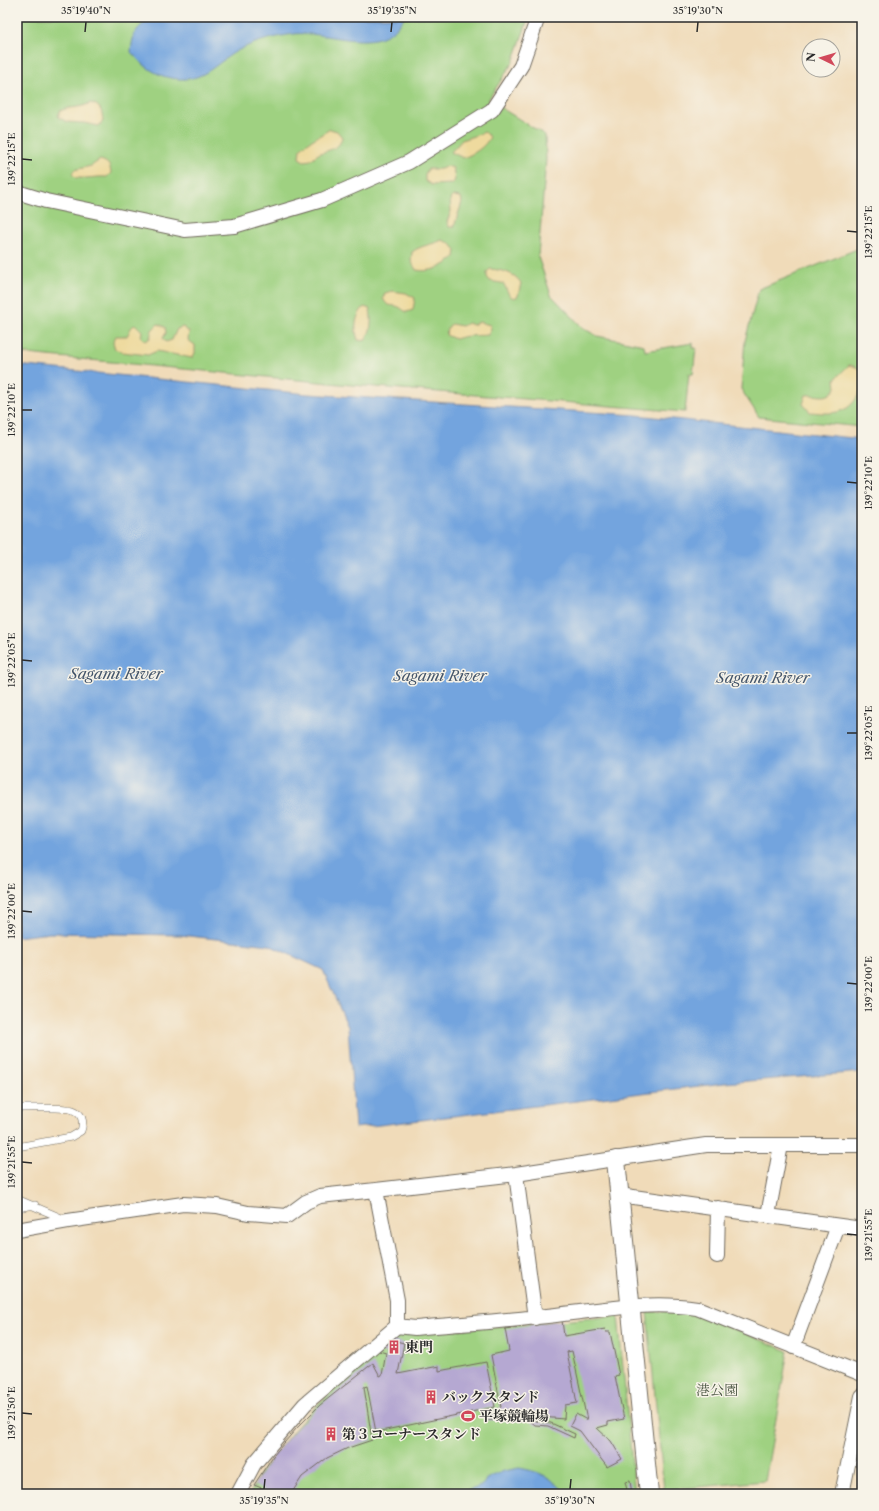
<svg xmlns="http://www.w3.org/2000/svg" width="879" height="1511" viewBox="0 0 879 1511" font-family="'Libre Caslon Text','Noto Serif JP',serif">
<rect width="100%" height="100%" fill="#f7f3e8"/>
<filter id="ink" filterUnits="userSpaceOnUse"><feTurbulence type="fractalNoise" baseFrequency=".025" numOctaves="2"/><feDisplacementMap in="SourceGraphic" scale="8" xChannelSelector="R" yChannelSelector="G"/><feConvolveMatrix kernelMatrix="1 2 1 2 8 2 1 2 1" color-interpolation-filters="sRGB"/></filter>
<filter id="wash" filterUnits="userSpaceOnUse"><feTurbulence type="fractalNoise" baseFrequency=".012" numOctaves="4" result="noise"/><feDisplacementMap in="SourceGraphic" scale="16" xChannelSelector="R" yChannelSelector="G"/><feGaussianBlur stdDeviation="0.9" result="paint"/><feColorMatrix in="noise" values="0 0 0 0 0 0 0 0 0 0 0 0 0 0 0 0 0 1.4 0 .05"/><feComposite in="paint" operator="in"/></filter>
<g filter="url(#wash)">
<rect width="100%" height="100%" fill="#f0dbb9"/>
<path fill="#9fd181" stroke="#657e56" d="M17,17H529L513,62L488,100L545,135L546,159L538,257L551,295L583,328L597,336L644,345L645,351L693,343V348H696L693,374H689L685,412L340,384L17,353Z
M862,247V427L759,417L741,389L745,341L759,289Z
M673,1311L697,1314L788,1351L765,1481L664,1490L647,1312Z
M618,1316L635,1494H250L261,1472L295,1429L320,1402L396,1335Z"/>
<path fill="#eeda9e" stroke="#8c8264" d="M90,103C101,105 102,111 103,121L99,126L84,123L67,122L58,117L60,111C70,106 80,109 90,103Z
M330,129L337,131L342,137C339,154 322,147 311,160L304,161L299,158L300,149C308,141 320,136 330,129Z
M485,132L490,137C485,147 474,154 463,158L451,152L462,140Z
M100,160C108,162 110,165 111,173L107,177C97,176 87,179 76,178L72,174L74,170L91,166Z
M447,166L453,168L455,180L452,184L432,185L425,181V174L428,169H441Z
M453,196L461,197L462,202L454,227H449L447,222L451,211L450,199Z
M442,240L450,243L456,250L455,257C444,267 430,273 416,270L411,261L412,252C421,245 432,245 442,240Z
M490,269C502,270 515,273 521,283L518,296L514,298L510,296C500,280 510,285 490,281L487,277V272Z
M392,291L406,293L415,298L413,310L407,312C404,311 401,308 399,307C391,304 387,308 383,298L385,293Z
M364,307L370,309C372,321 372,332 364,341L358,340C354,328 355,316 364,307Z
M479,322L490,325L491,329L488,335C476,336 466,335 455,339L446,335L447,329L451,324L462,326L468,323L473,325Z
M135,324L142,331L141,337L146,341L150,338L152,330L158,324L165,327L166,333L163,338L166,342L172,340L177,329L183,327L189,332L188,340L195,345V353L192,358L157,351L148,355L122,352L115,349L113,342L116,336H127L131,328Z
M849,365C853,366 858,367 860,370C869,379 857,402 847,408C836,415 822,413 810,412L803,404L806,395C819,394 827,401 836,388L835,379Z"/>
<path fill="#73a4de" stroke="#4f6884" d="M155,17H404C383,59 328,30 294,34C274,37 256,41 239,50C221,59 207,78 186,79C162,80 147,70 131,52C133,32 136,27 155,17Z
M17,365L308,394L636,415L862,439V1072L724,1083L355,1128L348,1027L323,970L269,945L180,935L50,933L17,937Z
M519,1468C541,1472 552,1477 566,1494H467L468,1491C476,1487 483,1488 486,1479L504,1471Z"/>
<g id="blocks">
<path fill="#b5a8d2" d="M562,1320L564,1336L605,1329L606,1332H610L619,1375L615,1376L624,1419L608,1422V1425L597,1428L611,1441L622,1459L607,1467L580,1431L570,1426L576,1414L587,1420L572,1351L567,1352L577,1403L565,1405L564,1419L541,1417L533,1412L531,1416L536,1421L551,1423L575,1434L574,1438L548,1426L535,1425L527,1418L523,1417V1421L487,1420L488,1416L501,1407L491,1355L509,1351L505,1329Z
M392,1340L404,1343L398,1374L439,1366V1371L486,1362L495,1407L376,1432L367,1386L364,1387L372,1440L348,1448L327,1458L302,1477L291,1494H261L264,1489L254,1485L273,1456L296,1429L320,1405L373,1363L380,1376L382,1375L386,1353L379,1351Z
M630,1481L632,1494H628L625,1482Z"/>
</g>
</g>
<g filter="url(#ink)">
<use href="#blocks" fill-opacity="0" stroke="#70695d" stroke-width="1"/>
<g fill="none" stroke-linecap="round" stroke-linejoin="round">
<g stroke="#70695d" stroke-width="8">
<path id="service" d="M17,1108C28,1108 66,1107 73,1110C83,1114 84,1122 81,1131L71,1137L17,1147
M17,1199L66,1220
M17,1208L35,1205"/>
</g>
<g stroke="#70695d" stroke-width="16">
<path id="minor" d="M17,192L46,201L185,230L234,226L322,200L409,162L492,110L521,66L538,17
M516,1174L535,1318
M619,1195L862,1229
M768,1215L781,1145
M17,1230L68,1221L183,1204L217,1206L248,1213L287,1216L306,1202L320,1196L376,1190
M717,1256L718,1208
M397,1326L415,1328C456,1324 496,1322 537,1317C590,1312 644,1300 697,1308L862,1374
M793,1347L838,1226
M238,1494L254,1464L305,1404L397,1326V1300L376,1190L516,1174L706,1145H862
M842,1494L862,1396"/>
</g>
<g stroke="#70695d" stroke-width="20">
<path id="tertiary" d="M616,1160L649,1494"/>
</g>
<use href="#service" stroke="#fff" stroke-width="7"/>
<use href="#minor" stroke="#fff" stroke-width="14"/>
<use href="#tertiary" stroke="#fff" stroke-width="18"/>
</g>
</g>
<path fill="none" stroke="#2b2b2b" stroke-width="1.5" d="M85,32L86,22M391,32L392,22M697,32L698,22M22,159L32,160M847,231L857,232M22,410H32M847,482L857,483M22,660L32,661M847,733H857M22,911L32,912M847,983L857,984M22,1162L32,1163M847,1234L857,1235M22,1413L32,1414M264,1489L265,1479M570,1489L571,1479"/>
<defs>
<g id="building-bare" transform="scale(1.08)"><path d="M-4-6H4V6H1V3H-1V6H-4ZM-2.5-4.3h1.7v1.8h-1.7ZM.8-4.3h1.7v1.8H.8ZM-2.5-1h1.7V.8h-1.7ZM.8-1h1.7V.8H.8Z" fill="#d1495b" stroke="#f7f3e8" stroke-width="2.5" paint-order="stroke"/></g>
<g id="stadium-bare" transform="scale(1.08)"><path d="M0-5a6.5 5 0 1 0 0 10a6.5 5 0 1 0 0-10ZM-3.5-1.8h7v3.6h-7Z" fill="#d1495b" stroke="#f7f3e8" stroke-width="2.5" paint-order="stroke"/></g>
</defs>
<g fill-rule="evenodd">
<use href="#building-bare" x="394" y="1347"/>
<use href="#building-bare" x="431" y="1397"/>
<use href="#stadium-bare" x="468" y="1416"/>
<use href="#building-bare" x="331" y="1434"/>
</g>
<g text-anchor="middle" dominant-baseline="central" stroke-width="3" stroke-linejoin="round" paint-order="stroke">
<g font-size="14" font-weight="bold" fill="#2b2b2b" stroke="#f7f3e8" text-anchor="start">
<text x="405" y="1347">東門</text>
<text x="442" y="1397">バックスタンド</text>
<text x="479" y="1416">平塚競輪場</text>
<text x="342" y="1434">第３コーナースタンド</text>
</g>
<g font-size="14" fill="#485440" stroke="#f7f3e8">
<text x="717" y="1390">港公園</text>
</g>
<g font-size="15" font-style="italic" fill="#44556a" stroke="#f7f3e8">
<text x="116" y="673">Sagami River</text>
<text x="440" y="675">Sagami River</text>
<text x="763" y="677">Sagami River</text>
</g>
</g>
<rect width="879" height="1511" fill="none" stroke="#f7f3e8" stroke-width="44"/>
<g transform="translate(821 58) rotate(275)"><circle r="19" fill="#f7f3e8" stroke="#a5a39c"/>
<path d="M0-3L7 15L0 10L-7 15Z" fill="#d1495b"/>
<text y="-6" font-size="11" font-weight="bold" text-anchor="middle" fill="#2b2b2b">N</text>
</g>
<rect x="22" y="22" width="835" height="1467" fill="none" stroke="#2b2b2b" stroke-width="1.5"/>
<g font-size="10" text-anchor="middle" fill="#2b2b2b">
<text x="86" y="14">35°19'40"N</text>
<text x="392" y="14">35°19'35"N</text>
<text x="698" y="14">35°19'30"N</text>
<text transform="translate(11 159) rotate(-90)" y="4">139°22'15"E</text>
<text transform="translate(868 232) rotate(-90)" y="4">139°22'15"E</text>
<text transform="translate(11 410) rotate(-90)" y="4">139°22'10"E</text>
<text transform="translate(868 483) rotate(-90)" y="4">139°22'10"E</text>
<text transform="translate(11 660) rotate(-90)" y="4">139°22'05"E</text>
<text transform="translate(868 733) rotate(-90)" y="4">139°22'05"E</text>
<text transform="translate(11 911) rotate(-90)" y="4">139°22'00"E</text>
<text transform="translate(868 984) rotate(-90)" y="4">139°22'00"E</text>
<text transform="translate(11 1162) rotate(-90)" y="4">139°21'55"E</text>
<text transform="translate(868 1235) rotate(-90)" y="4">139°21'55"E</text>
<text transform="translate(11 1413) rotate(-90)" y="4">139°21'50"E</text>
<text x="264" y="1504">35°19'35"N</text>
<text x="570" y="1504">35°19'30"N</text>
</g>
</svg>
